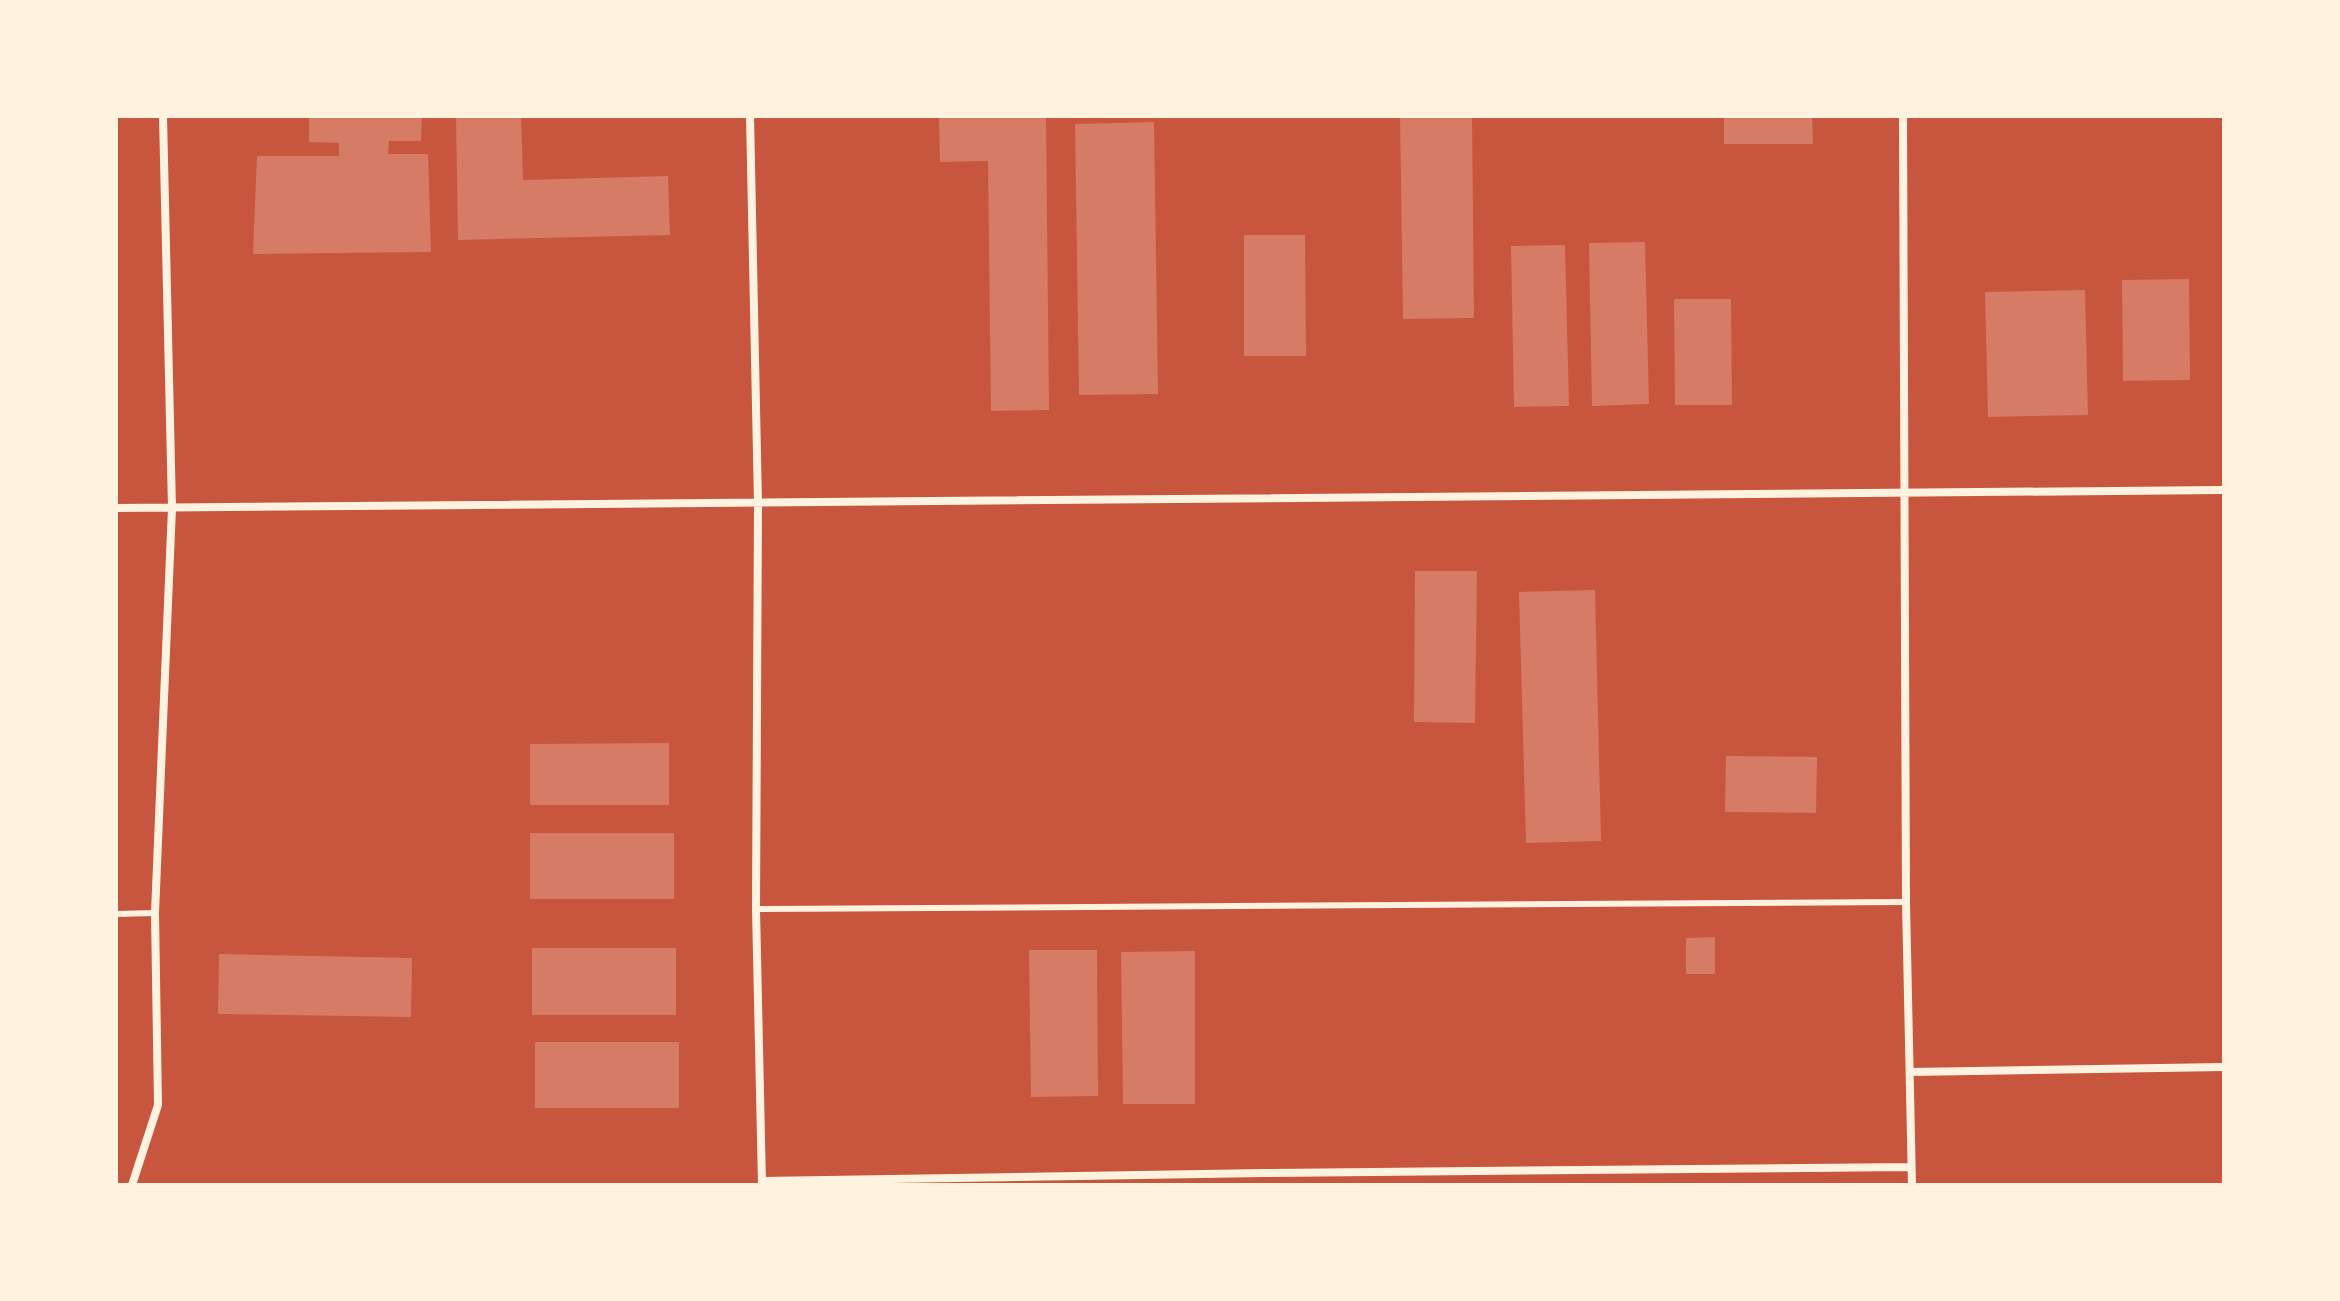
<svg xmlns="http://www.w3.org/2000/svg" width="2340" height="1301" viewBox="0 0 2340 1301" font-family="Quicksand,sans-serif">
<rect width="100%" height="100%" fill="#c8553d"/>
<path fill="#d67c66" d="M309,116H422L421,141H389L388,154H428L431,252L253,254L257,156H339V143L309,142Z
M456,116H521L523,180L668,176L670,235L458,240Z
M939,116H1046L1049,410L991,411L988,161L940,162Z
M1400,116H1472L1474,318L1403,319Z
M1724,116H1812L1813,144H1724Z
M1154,122L1158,394L1079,395L1075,124Z
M1244,235H1305L1306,356H1244Z
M1645,242L1649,404L1592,406L1589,243Z
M1565,245L1569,406L1514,407L1511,246Z
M2189,279L2190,380L2123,381L2122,280Z
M2085,290L2088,415L1988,417L1985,292Z
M1674,299H1731L1732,405H1675Z
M1415,571H1477L1475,723L1414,722Z
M1595,590L1601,841L1526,843L1519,592Z
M669,743V805H530V744Z
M1726,756L1817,757L1816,813L1725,812Z
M530,833H674V899H530Z
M1715,937V974H1686V938Z
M532,948H676V1015H532Z
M1029,950H1097L1098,1096L1031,1097Z
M1195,951V1104H1123L1121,952Z
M219,954L412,958L411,1017L218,1014Z
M535,1042H679V1108H535Z"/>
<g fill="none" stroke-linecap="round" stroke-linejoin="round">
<path stroke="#fff3e0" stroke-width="6" d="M756,909L1906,902
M116,914L155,913"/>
<path stroke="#fff3e0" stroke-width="8" d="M750,116L758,503L756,909L762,1184
M1903,116L1906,902L1912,1185
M116,508L2224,490
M1910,1072L2224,1067
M762,1181L1263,1173L1911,1167
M132,1185L158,1105L155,913L172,508L163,116"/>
</g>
<rect width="2340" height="1301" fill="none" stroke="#fff3e0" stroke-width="236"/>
</svg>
